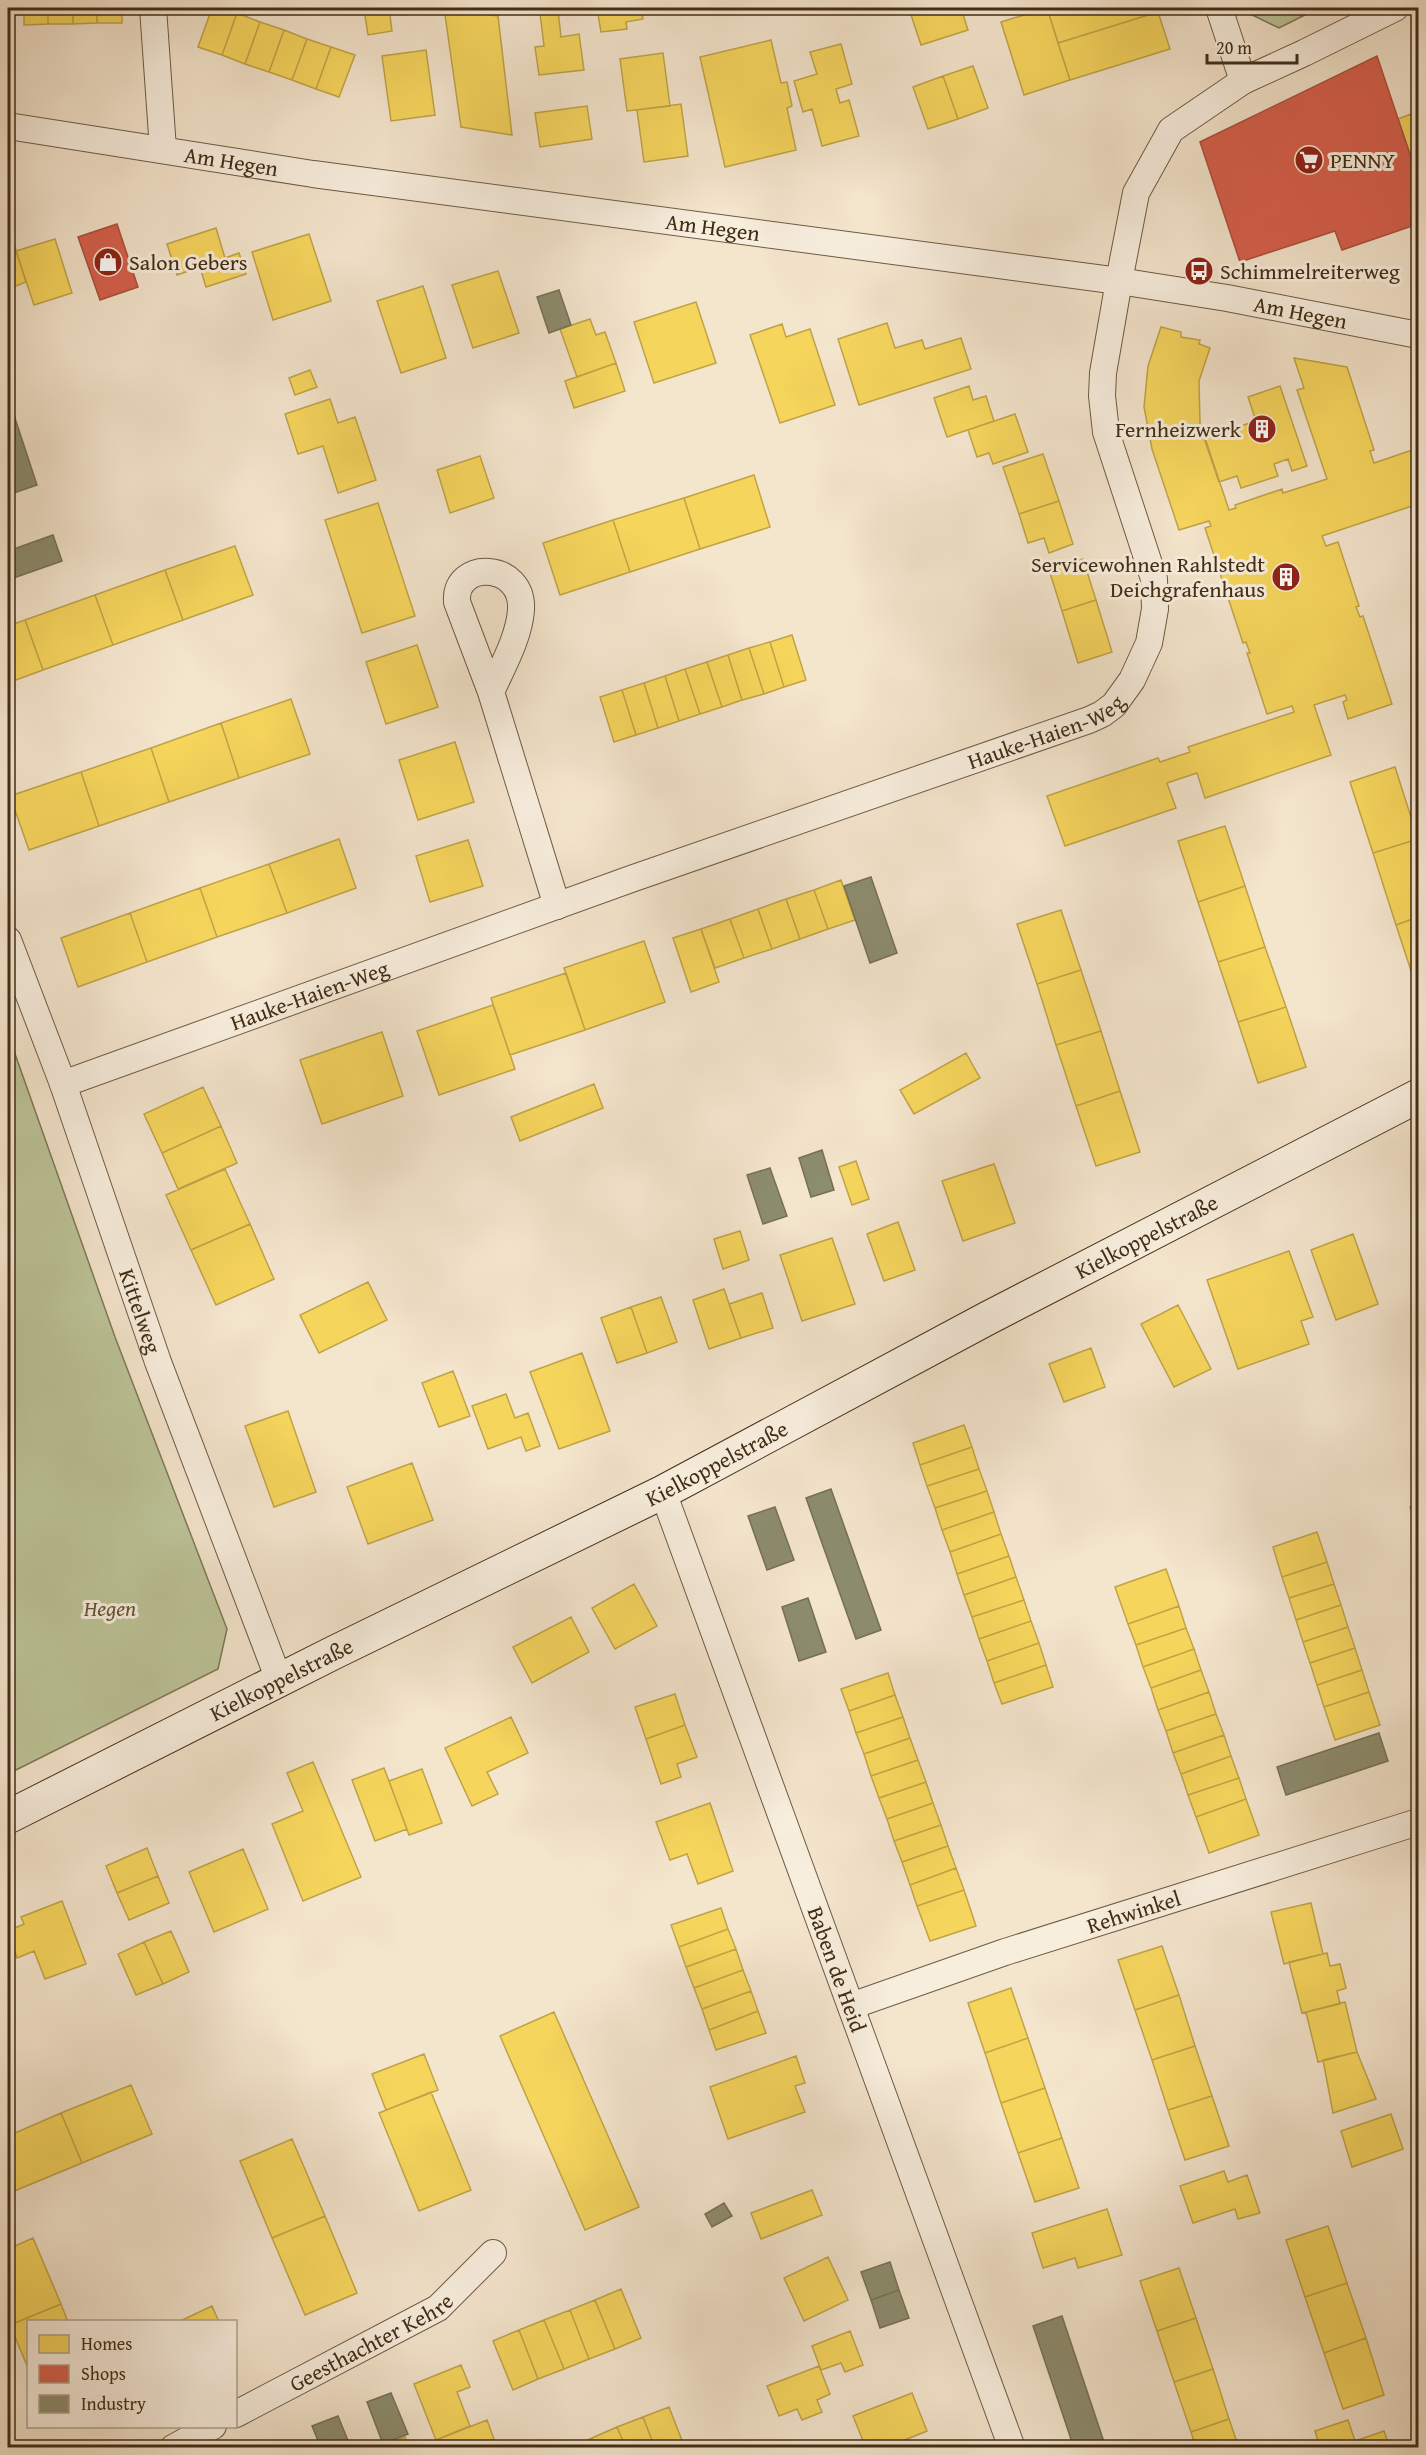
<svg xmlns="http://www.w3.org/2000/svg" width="1426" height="2455" viewBox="0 0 1426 2455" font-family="'Gentium Book Plus',serif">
<rect width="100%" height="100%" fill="#f4e5cd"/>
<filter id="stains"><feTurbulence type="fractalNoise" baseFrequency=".00333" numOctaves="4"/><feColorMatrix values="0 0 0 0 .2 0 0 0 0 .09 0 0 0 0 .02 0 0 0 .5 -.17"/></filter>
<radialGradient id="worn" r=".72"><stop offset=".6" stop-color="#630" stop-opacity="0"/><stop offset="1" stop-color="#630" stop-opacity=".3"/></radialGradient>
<path fill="#bcc498" stroke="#7e7856" stroke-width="1.5" d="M1246,8H1319L1279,28L1248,13Z
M8,1034L115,1337L227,1629L218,1669L8,1774Z"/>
<path fill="#f6d55c" stroke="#c0a347" stroke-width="1.5" d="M24,8H48V24L24,25Z
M48,8H73V24H48Z
M73,8H97V23L73,24Z
M97,8H122V23H97Z
M212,8H220L237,13L222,55L198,47Z
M373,8H389L392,31L368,35L364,9Z
M401,8H434V12L402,15Z
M444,8L498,16L512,135L461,127Z
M597,8H641L643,19L626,22L627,29L601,32Z
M932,8H961L968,30L921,45L911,15Z
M1047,8L1070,80L1024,95L1001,22Z
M1047,8H1157L1158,12L1058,43Z
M558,10L561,37L579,34L584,70L539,75L535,47L544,46L540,13Z
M1158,12L1170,49L1070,80L1058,43Z
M237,13L260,22L245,64L222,55Z
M260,22L284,30L269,72L245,64Z
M284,30L307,39L292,80L269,72Z
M307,39L331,47L316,89L292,80Z
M771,40L781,83L787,82L792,106L787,108L796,150L725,167L700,57Z
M841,44L852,84L836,89L840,103L849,100L859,136L822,146L812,109L803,112L794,81L817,74L810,52Z
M331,47L355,55L339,97L316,89Z
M426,50L435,115L391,121L382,56Z
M663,53L670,106L627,111L620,59Z
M973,66L988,108L958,119L943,76Z
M943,76L958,119L928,129L913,87Z
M681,104L688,156L644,162L637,110Z
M587,106L592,139L540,147L535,113Z
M1411,114L1418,135V178L1398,119Z
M8,225L26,282L8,289Z
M216,228L225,258L239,253L246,274L206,287L200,267L177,275L167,244Z
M309,234L331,301L273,320L252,252Z
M55,239L72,293L34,305L16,251Z
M498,271L519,333L473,348L452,285Z
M423,286L446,358L401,373L377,301Z
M696,302L716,363L654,383L634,322Z
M590,319L596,335L605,332L616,363L577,377L560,329Z
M887,323L895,348L922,340L925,349L961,338L971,369L859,405L838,339Z
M782,324L786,337L810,329L835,405L780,423L750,335Z
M1161,327L1181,332V337L1200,340L1199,344L1210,348L1199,381L1200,423L1229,510L1236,508L1235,505L1282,489L1283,493L1327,479L1297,390L1304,388L1294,358L1347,367L1374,450L1370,451L1374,463L1418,448V504L1322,536L1326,546L1338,542L1359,606L1356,607L1360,617L1363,616L1392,704L1348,719L1343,702L1347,700L1345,695L1314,705L1331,755L1205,798L1197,773L1167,783L1176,808L1065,846L1047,796L1158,758L1160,762L1190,752L1188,747L1294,712L1292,706L1267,714L1247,653H1250L1246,642L1243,643L1205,528L1211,526L1209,521L1179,530L1152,449L1144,407L1148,366Z
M616,363L625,391L574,408L565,381Z
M310,370L317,387L295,395L289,378Z
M969,386L973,400L986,396L994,421L947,437L934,398Z
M1280,386L1307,466L1292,471L1288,459L1274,464L1278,476L1241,488L1237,476L1219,482L1204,438L1256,421L1248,397Z
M330,399L338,423L355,417L376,480L338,493L323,446L298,454L285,414Z
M1015,414L1028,452L993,464L989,453L977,457L968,430Z
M1043,454L1059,501L1019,514L1003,467Z
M480,456L494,498L450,513L437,470Z
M754,475L770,527L700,549L684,498Z
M684,498L700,549L630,572L613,520Z
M1059,501L1073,544L1049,553L1044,538L1028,543L1019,514Z
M378,503L415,616L362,633L325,520Z
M613,520L630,572L560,595L543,543Z
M235,546L253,595L183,620L165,570Z
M1083,559L1096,600L1062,611L1049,570Z
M165,570L183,620L113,645L95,595Z
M95,595L113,645L43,670L25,620Z
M1096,600L1112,652L1078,663L1062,611Z
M25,620L43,670L8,683V626Z
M792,635L806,680L784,687L770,642Z
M770,642L784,687L764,694L749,648Z
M417,645L438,707L386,724L366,662Z
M749,648L764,694L742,700L728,655Z
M728,655L742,700L722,707L707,662Z
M707,662L722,707L700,714L685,669Z
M685,669L700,714L679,721L665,676Z
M665,676L679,721L658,728L644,683Z
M644,683L658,728L636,735L622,690Z
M622,690L636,735L614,742L600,697Z
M291,699L310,754L239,778L221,723Z
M221,723L239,778L169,802L151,748Z
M455,742L474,802L418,820L399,760Z
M151,748L169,802L99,826L81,772Z
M1395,767L1418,839L1373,853L1350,782Z
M81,772L99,826L29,850L10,796Z
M1225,826L1245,886L1198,902L1178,841Z
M339,839L356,888L287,913L269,864Z
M1418,839V917L1396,925L1373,853Z
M468,840L483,886L430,902L416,856Z
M269,864L287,913L217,937L200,888Z
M841,880L855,920L828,929L814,890Z
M1245,886L1265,947L1218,962L1198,902Z
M200,888L217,937L147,962L130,913Z
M814,890L828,929L800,939L786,899Z
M786,899L800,939L772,949L758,909Z
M758,909L772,949L744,958L730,919Z
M1061,910L1081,970L1037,984L1017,924Z
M130,913L147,962L78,987L61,938Z
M1418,917V992L1396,925Z
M730,919L744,958L715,968L701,929Z
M701,929L719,982L691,992L673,938Z
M644,941L665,1002L585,1030L564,968Z
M1265,947L1286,1007L1238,1022L1218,962Z
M1081,970L1101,1031L1056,1045L1037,984Z
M566,973L585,1030L510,1055L491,998Z
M493,1005L515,1069L439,1095L417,1031Z
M1286,1007L1306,1067L1258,1083L1238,1022Z
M1101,1031L1120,1091L1076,1106L1056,1045Z
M382,1032L403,1096L322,1124L300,1060Z
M966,1053L980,1078L914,1114L900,1090Z
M594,1084L603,1108L520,1141L511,1117Z
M203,1087L221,1126L162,1153L144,1114Z
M1120,1091L1140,1152L1096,1166L1076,1106Z
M221,1126L237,1163L178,1189L162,1153Z
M856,1161L869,1199L852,1205L839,1167Z
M994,1164L1015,1223L963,1241L942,1181Z
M225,1169L250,1224L191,1250L166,1195Z
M898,1222L915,1270L884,1281L867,1234Z
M250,1224L274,1279L216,1305L191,1250Z
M740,1231L749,1260L723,1269L714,1239Z
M1353,1234L1378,1304L1336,1320L1311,1250Z
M832,1238L855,1304L802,1321L780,1255Z
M1289,1251L1313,1317L1301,1321L1309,1344L1238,1369L1207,1280Z
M368,1282L387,1320L319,1353L300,1315Z
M724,1289L741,1338L709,1349L693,1300Z
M762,1293L773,1328L741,1338L729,1304Z
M661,1297L677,1342L647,1353L631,1307Z
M1178,1305L1211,1369L1174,1387L1141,1324Z
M631,1307L647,1353L617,1363L601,1318Z
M1091,1348L1105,1387L1064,1402L1049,1364Z
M582,1353L610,1431L559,1449L530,1372Z
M453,1371L470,1416L439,1427L422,1383Z
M506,1394L515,1418L528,1413L540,1446L526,1451L521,1437L488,1449L472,1406Z
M288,1411L316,1492L274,1507L245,1426Z
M964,1425L972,1447L920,1465L913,1443Z
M972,1447L979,1469L927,1486L920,1465Z
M412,1463L433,1520L368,1544L347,1487Z
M979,1469L987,1491L935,1508L927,1486Z
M987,1491L994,1512L942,1530L935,1508Z
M1418,1504V1529H1417L1410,1507Z
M994,1512L1001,1534L950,1552L942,1530Z
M1317,1532L1327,1562L1282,1577L1273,1547Z
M1001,1534L1009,1556L957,1574L950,1552Z
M1009,1556L1016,1577L964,1595L957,1574Z
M1327,1562L1334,1584L1289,1598L1282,1577Z
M1166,1569L1179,1606L1128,1624L1115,1587Z
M1016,1577L1024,1600L972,1617L964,1595Z
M634,1584L657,1626L615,1649L592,1608Z
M1334,1584L1341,1605L1296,1620L1289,1598Z
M1024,1600L1031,1621L979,1639L972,1617Z
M1341,1605L1348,1627L1303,1642L1296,1620Z
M1179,1606L1186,1628L1136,1645L1128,1624Z
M571,1617L589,1652L532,1683L513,1647Z
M1031,1621L1039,1643L987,1661L979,1639Z
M1348,1627L1355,1648L1310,1663L1303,1642Z
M1186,1628L1194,1649L1143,1667L1136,1645Z
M1039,1643L1046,1665L994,1683L987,1661Z
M1355,1648L1362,1670L1317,1685L1310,1663Z
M1194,1649L1201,1670L1151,1688L1143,1667Z
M1046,1665L1053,1687L1002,1704L994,1683Z
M1201,1670L1209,1692L1158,1710L1151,1688Z
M1362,1670L1369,1692L1324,1707L1317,1685Z
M888,1673L895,1695L849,1711L841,1689Z
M1209,1692L1216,1714L1166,1731L1158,1710Z
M1369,1692L1380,1725L1335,1740L1324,1707Z
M675,1694L685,1725L646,1739L635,1707Z
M895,1695L903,1717L856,1733L849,1711Z
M1216,1714L1224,1735L1173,1753L1166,1731Z
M511,1717L528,1753L487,1772L498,1794L472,1806L445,1748Z
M903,1717L910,1738L864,1754L856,1733Z
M685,1725L697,1757L677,1764L681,1777L661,1784L646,1739Z
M1224,1735L1231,1756L1181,1774L1173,1753Z
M910,1738L918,1760L871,1776L864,1754Z
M1231,1756L1239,1778L1188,1795L1181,1774Z
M918,1760L926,1782L879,1798L871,1776Z
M313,1762L361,1877L303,1901L272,1824L303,1811L287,1773Z
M384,1768L407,1829L375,1841L352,1780Z
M422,1769L442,1823L409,1835L389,1781Z
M1239,1778L1246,1799L1196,1817L1188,1795Z
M926,1782L933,1803L887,1819L879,1798Z
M1246,1799L1259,1835L1209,1853L1196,1817Z
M710,1803L733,1871L698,1884L687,1854L670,1860L656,1822Z
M933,1803L941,1825L894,1841L887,1819Z
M941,1825L948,1846L902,1862L894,1841Z
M948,1846L956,1868L910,1885L902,1862Z
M147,1848L158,1876L117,1893L106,1866Z
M243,1849L268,1909L214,1932L189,1872Z
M956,1868L964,1890L917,1906L910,1885Z
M158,1876L169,1903L129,1920L117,1893Z
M964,1890L976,1926L930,1941L917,1906Z
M62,1901L86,1964L45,1979L34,1951L17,1958L8,1931L24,1924L21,1917Z
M1311,1903L1323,1954L1284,1964L1271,1912Z
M721,1908L728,1929L679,1947L671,1925Z
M728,1929L736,1949L686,1967L679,1947Z
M171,1931L189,1972L163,1984L144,1942Z
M144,1942L163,1984L136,1995L118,1954Z
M1162,1946L1179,1995L1135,2010L1118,1960Z
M736,1949L743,1970L694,1988L686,1967Z
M1327,1953L1330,1966L1340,1964L1346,1988L1337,1991L1340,2004L1302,2013L1289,1962Z
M743,1970L751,1991L702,2009L694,1988Z
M1011,1988L1028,2038L985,2053L968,2003Z
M751,1991L758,2011L709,2030L702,2009Z
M1179,1995L1195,2046L1152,2060L1135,2010Z
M1345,2002L1357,2052L1318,2062L1306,2012Z
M758,2011L766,2033L716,2050L709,2030Z
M554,2012L639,2207L585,2230L500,2036Z
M1028,2038L1045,2088L1001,2103L985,2053Z
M1195,2046L1212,2096L1168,2110L1152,2060Z
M1357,2052L1376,2099L1333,2113L1323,2060Z
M424,2054L438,2090L386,2110L372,2074Z
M796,2056L805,2083L795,2086L805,2112L728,2139L710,2087Z
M131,2085L152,2134L82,2163L61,2113Z
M1045,2088L1062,2138L1018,2153L1001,2103Z
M431,2092L471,2190L419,2211L379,2113Z
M1212,2096L1229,2146L1185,2160L1168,2110Z
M61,2113L82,2163L12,2192L8,2181V2136Z
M1391,2114L1403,2149L1352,2167L1341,2131Z
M1062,2138L1079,2188L1035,2202L1018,2153Z
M292,2139L325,2216L272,2238L240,2161Z
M1224,2171L1228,2182L1247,2175L1260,2213L1238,2219L1235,2209L1193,2223L1180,2186Z
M812,2190L822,2215L761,2239L751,2213Z
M1107,2209L1122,2255L1078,2268L1075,2258L1043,2268L1032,2233Z
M325,2216L357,2293L305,2315L272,2238Z
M1328,2226L1347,2283L1305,2297L1286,2240Z
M33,2238L61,2304L10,2325L8,2318V2249Z
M828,2257L848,2300L804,2321L784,2278Z
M1179,2268L1196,2318L1157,2331L1140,2281Z
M1347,2283L1366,2338L1324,2353L1305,2297Z
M621,2289L641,2338L615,2349L595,2300Z
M595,2300L615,2349L589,2359L570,2310Z
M61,2304L68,2322H28V2368L10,2325Z
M212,2306L219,2322H178Z
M570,2310L589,2359L564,2369L544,2320Z
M1196,2318L1213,2369L1174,2382L1157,2331Z
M544,2320L564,2369L538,2379L519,2330Z
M519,2330L538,2379L513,2390L493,2341Z
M850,2331L863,2365L845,2372L841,2363L821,2370L812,2346Z
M1366,2338L1384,2395L1343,2409L1324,2353Z
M461,2365L470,2387L457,2392L470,2426L436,2440L414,2384Z
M819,2366L830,2394L817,2400L822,2412L802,2420L797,2409L779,2416L767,2386Z
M1213,2369L1229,2419L1191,2432L1174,2382Z
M912,2393L927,2431L885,2448H866L853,2416Z
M669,2407L685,2448H655L643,2417Z
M643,2417L655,2448H626L617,2427Z
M1229,2419L1239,2448H1196L1191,2432Z
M487,2420L494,2439L479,2445L480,2448H439L436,2440Z
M1348,2420L1355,2441L1384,2431L1390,2448H1320L1315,2431Z
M617,2427L626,2448H596L592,2438Z
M405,2437L409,2448H379Z
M592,2438L596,2448H568Z"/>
<path fill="#d6604d" stroke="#a9513c" stroke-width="1.5" d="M1377,56L1418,178V224L1342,250L1335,231L1240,262L1200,142Z
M117,224L138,287L100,300L78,237Z"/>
<path fill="#8c8c6e" stroke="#767053" stroke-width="1.5" d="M559,290L571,325L549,333L537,297Z
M8,397L37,485L8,495Z
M53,535L62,561L8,580V551Z
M871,877L897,953L870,963L844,886Z
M822,1150L834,1190L811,1197L799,1158Z
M770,1168L787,1216L763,1224L747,1175Z
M831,1489L881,1630L856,1639L806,1498Z
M775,1507L794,1560L767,1570L748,1516Z
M808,1598L826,1652L799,1661L782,1607Z
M1379,1733L1388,1761L1286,1795L1277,1767Z
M724,2203L732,2216L712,2227L705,2214Z
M890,2262L899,2290L871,2300L861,2272Z
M899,2290L909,2318L880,2328L871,2300Z
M1062,2316L1106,2448H1074L1033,2326Z
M391,2393L408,2434L383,2444L367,2402Z
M338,2416L351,2448H321L312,2426Z"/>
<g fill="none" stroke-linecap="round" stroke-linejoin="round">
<g stroke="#6e5b43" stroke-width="28">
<g id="street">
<path d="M153,8L163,149"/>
<path d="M1219,8L1243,81"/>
<path id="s1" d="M8,126L313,174L1119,281L1227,298L1418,335"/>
<path d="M491,692C502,667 519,638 521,610C524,562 454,559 457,602L491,692L557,906"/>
<path id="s2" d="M8,940L63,1084L158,1362L279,1680"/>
<path id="s3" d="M63,1084L631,879L1089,720L1102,714L1114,705L1132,680L1149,643L1155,609L1154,579L1106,432L1102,396L1103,373L1119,281L1136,193L1171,130L1243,81L1304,53L1395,8"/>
<path id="s4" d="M663,1492L1012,2448"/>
<path id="s5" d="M851,2006L1005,1952L1418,1822"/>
<path id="s6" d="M236,2414L438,2308L493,2253"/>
<path d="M173,2448L213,2426"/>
</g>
</g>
<g stroke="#412d15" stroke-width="35">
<g id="secondary">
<path id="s7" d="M8,1817L333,1653L663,1492L988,1318L1418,1096"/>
</g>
</g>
<use href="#street" stroke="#f8eede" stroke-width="26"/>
<use href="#secondary" stroke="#f8eede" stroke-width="33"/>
</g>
<defs>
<g id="supermarket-disc" transform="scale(1.5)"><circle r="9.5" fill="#8f2418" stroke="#f8eede"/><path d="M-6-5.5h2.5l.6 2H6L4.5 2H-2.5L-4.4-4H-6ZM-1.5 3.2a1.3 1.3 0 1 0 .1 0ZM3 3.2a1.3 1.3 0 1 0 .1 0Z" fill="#fff"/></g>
<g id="shop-disc" transform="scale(1.5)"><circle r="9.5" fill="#8f2418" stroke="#f8eede"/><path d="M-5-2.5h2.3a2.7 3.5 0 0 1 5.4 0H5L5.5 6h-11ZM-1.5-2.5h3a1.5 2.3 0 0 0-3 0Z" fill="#fff"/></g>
<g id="bus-disc" transform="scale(1.5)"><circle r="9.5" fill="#8f2418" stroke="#f8eede"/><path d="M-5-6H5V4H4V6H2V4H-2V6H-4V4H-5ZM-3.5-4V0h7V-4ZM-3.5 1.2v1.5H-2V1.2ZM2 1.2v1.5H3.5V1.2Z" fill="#fff"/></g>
<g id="building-disc" transform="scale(1.5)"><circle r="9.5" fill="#8f2418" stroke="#f8eede"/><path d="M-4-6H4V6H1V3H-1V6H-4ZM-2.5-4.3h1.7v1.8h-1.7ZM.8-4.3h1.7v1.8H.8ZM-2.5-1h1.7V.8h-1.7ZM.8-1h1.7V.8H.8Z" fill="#fff"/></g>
</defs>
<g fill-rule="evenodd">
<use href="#supermarket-disc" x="1309" y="160"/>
<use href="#shop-disc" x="108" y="262"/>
<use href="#bus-disc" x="1199" y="271"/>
<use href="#building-disc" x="1262" y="429"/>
<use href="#building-disc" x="1286" y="577"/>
</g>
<g text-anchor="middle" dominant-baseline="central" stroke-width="6" stroke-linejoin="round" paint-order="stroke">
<g font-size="22" fill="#412d15" stroke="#f8eede">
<text stroke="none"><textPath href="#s1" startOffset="226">Am Hegen</textPath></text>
<text stroke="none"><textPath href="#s1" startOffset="712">Am Hegen</textPath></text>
<text stroke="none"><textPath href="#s1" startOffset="1306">Am Hegen</textPath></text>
<text stroke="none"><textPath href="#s3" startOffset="1044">Hauke-Haien-Weg</textPath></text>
<text stroke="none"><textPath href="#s3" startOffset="262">Hauke-Haien-Weg</textPath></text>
<text stroke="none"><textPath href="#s7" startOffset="1278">Kielkoppelstraße</textPath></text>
<text stroke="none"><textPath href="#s2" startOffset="394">Kittelweg</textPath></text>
<text stroke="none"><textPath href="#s7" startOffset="792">Kielkoppelstraße</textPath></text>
<text stroke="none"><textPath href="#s7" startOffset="306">Kielkoppelstraße</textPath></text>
<text stroke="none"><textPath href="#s5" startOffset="298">Rehwinkel</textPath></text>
<text stroke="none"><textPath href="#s4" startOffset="508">Baben de Heid</textPath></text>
<text stroke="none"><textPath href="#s6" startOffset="153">Geesthachter Kehre</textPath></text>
</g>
<g font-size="22" fill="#412d15" stroke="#f8eede" text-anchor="start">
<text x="1330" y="160">PENNY</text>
<text x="129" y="262">Salon Gebers</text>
<text x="1220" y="271">Schimmelreiterweg</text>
<text x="1241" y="429" text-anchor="end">Fernheizwerk</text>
<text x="1265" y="564" text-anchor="end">Servicewohnen Rahlstedt<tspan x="1265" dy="25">Deichgrafenhaus</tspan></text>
</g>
<g font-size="22" font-style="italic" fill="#605336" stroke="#f8eede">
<text x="110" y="1608">Hegen</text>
</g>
</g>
<rect width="1426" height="2455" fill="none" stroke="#f4e5cd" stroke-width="30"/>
<rect x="9" y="9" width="1408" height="2437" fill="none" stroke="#412d15" stroke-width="3"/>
<rect x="15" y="15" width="1396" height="2425" fill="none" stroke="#412d15" stroke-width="1.5"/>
<rect x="27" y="2320" width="210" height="108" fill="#f8eede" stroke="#afa18e" stroke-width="1.5"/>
<rect x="39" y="2335" width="30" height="18" fill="#f6d55c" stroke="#afa18e" stroke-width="1.5"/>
<text x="81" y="2350" font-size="18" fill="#412d15">Homes</text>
<rect x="39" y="2365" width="30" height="18" fill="#d6604d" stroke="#afa18e" stroke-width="1.5"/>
<text x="81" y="2380" font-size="18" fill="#412d15">Shops</text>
<rect x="39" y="2395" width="30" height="18" fill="#8c8c6e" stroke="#afa18e" stroke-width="1.5"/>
<text x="81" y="2410" font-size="18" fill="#412d15">Industry</text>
<path d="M1207 54v9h90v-9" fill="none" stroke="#412d15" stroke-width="3"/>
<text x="1216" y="54" font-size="18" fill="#412d15" stroke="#f8eede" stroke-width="4.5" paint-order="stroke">20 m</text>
<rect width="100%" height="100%" filter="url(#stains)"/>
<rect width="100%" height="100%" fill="url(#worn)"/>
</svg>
